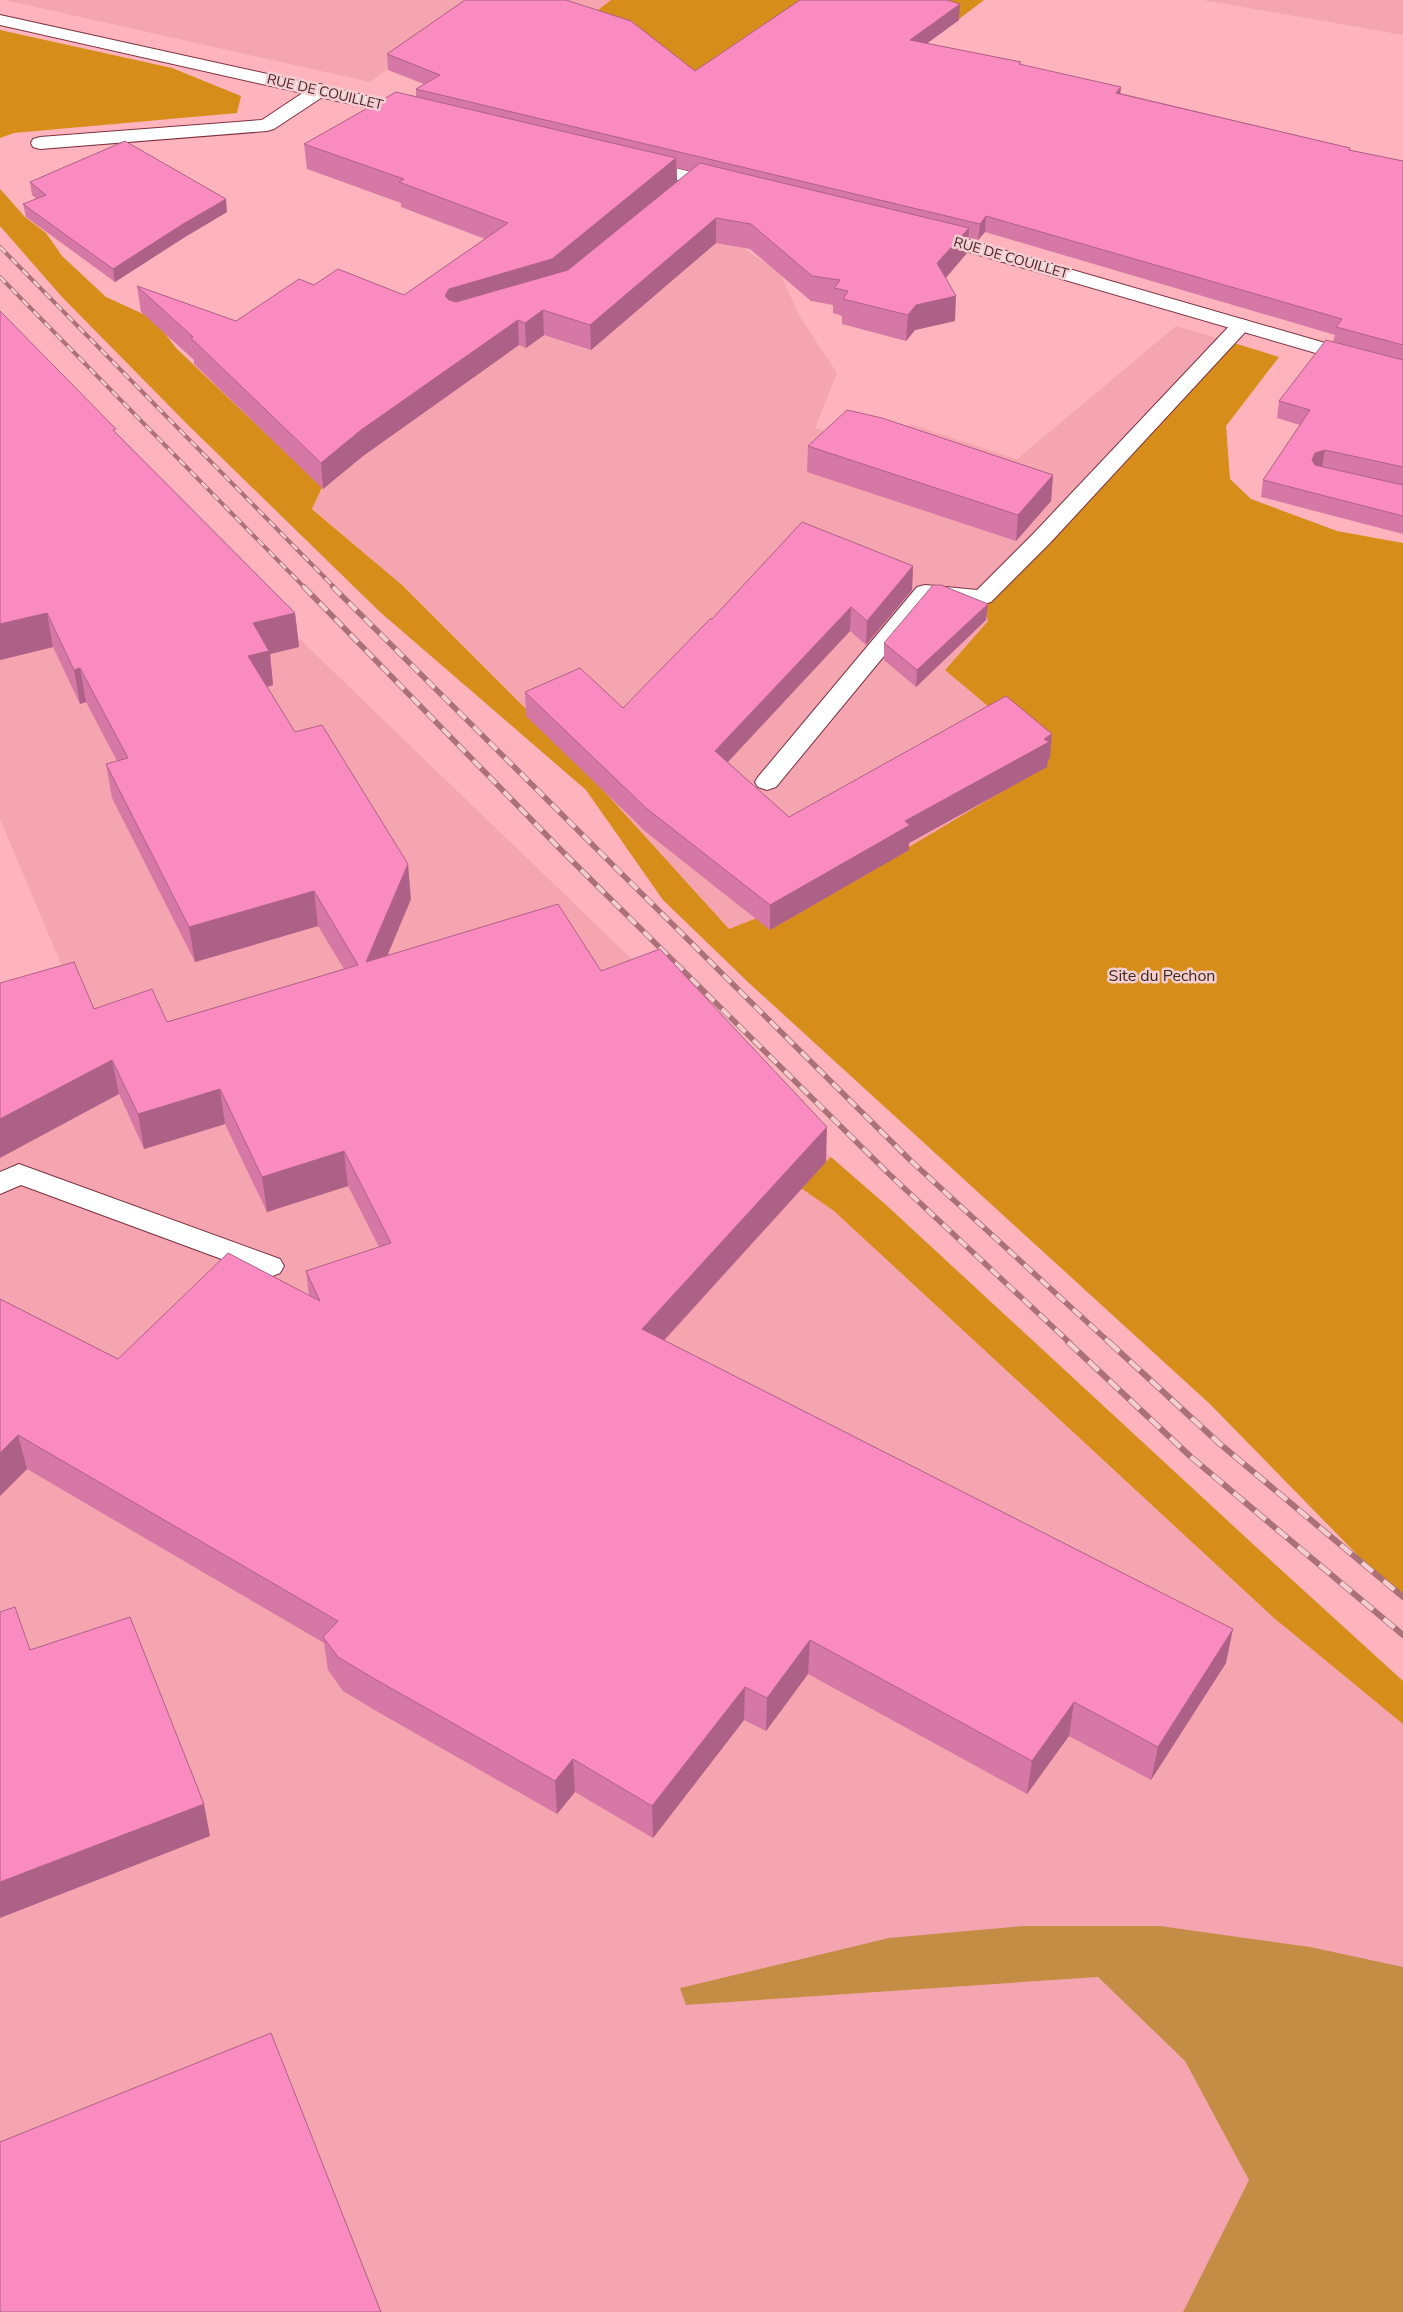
<svg xmlns="http://www.w3.org/2000/svg" width="1403" height="2312" viewBox="0 0 1403 2312" font-family="'Nunito Sans',sans-serif">
<rect width="100%" height="100%" fill="#ffb4bd"/>
<path fill="#f5a5b0" d="M5,0H483L370,82Z
M528,0H611L589,17Z
M1202,0H1403V35L1318,20Z
M725,235L780,273L800,317L837,373L815,428L874,442L910,424L1017,459L1176,326L1234,343L945,669L1001,717L1049,764L852,881L729,929L564,747L402,585L312,508L210,379L235,363Z
M0,336L120,466L641,968L831,1157L798,1186L834,1211L1263,1608L1403,1723V1968L1240,1937L686,2005L1098,1977L1185,2061L1250,2180L1183,2312H0V1014L72,990L0,819Z"/>
<path fill="#c48d45" d="M1023,1926H1160L1310,1947L1403,1967V2312H1183L1249,2180L1185,2061L1098,1977L686,2005L680,1988L889,1938Z"/>
<path fill="#d78d19" d="M611,0H825L713,83L589,17Z
M894,0H984L959,19Z
M0,30L172,68L241,96L237,113L14,133L0,138Z
M0,189L25,217L46,233L62,256L106,297L154,319L176,348L322,487L312,509L402,585L564,747L729,929L852,881L1048,764L1001,717L945,670L988,621L983,597L1234,343L1279,357L1226,426L1230,479L1251,499L1337,531L1403,543V1595L1379,1577L1211,1405L749,983L663,900L586,790L380,612L187,424L62,297L0,226Z
M831,1157L885,1204L1255,1546L1403,1681V1724L1274,1618L834,1211L798,1186Z"/>
<g fill="none" stroke-linecap="round" stroke-linejoin="round">
<g stroke="#7f303f" stroke-width="2">
<path id="lane" d="M320,84L327,86L329,90L327,94L274,129L267,131L40,149L33,147L31,143L33,139L40,137L262,120L313,86Z
M1241,319L1248,321L1251,325L1248,329L1050,543L991,602L983,604L931,599L776,787L767,790L758,787L755,782L758,777L917,587L925,585L977,590L1034,533L1234,321Z
M19,1164L280,1259L284,1266L280,1273L270,1277L21,1185L0,1194V1172Z"/>
</g>
<g stroke="#7f303f" stroke-width="2">
<path id="street" d="M0,15L413,106L420,108L422,112L420,116L413,118L0,25Z
M639,159L728,181L731,185L728,189L721,191L632,169L629,165L632,161Z
M931,229L1363,354L1403,364V376L1350,363L924,239L921,235L924,231Z"/>
</g>
<use href="#lane" fill="#fff" fill-rule="evenodd"/>
<use href="#street" fill="#fff" fill-rule="evenodd"/>
<g stroke="#aa7178" stroke-width="4">
<path id="rail-far2" d="M0,247L335,588
M0,277L305,588"/>
</g>
<g stroke="#aa7178" stroke-width="5.5">
<path id="rail-far1" d="M304,587L562,851L889,1174L1070,1343
M333,587L910,1160L1110,1343"/>
</g>
<g stroke="#aa7178" stroke-width="6">
<path id="rail" d="M1068,1342L1191,1457L1403,1635
M1109,1342L1220,1444L1403,1597"/>
</g>
<use href="#rail-far2" stroke="#f4cdd1" stroke-width="2.5" stroke-dasharray="8" stroke-linecap="butt"/>
<use href="#rail-far1" stroke="#f4cdd1" stroke-width="4" stroke-dasharray="11" stroke-linecap="butt"/>
<use href="#rail" stroke="#f4cdd1" stroke-width="4.5" stroke-dasharray="14" stroke-linecap="butt"/>
</g>
<path fill="#d678a5" fill-rule="evenodd" d="M959,20L927,43L1021,62L1020,65L1121,87L1120,93L1350,148V150L1403,161V534L1261,497L1263,480L1300,425L1277,418L1279,401L1333,342L1335,335L985,232L978,240L968,238L967,253L946,278L955,321L915,330L906,341L842,324V316L833,313V305L811,301L750,249L716,243L591,350L544,335L526,348L519,345L363,456L323,489L194,364V360L141,312L137,286L236,321L314,285L404,295L485,239L401,207V203L307,169L304,144L416,97V89L424,84L388,70L387,54L695,71ZM677,168L690,171L677,182Z
M30,182L227,212L185,237L115,282L26,217L23,204L37,199L32,195Z
M117,435L295,613L299,647L270,654L273,685L267,687L295,732L411,899L387,956L601,971L826,1162L664,1341L1226,1663L1151,1780L1069,1736L1027,1794L808,1674L766,1731L744,1720L653,1838L575,1792L557,1814L378,1712L343,1691L328,1670L324,1643L27,1469L0,1496V1299L118,1359L309,1296L306,1271L379,1247L348,1186L267,1212L225,1124L144,1149L119,1094L94,1009L167,1022L344,969L318,926L195,962L112,798L106,764L117,761L86,702L80,704L53,647L0,660Z
M808,446L1053,475L1051,501L1016,541L807,472Z
M913,566L912,590L866,645L850,631L727,762L789,817L1050,758L1048,760L1047,767L909,843V850L770,930L646,832L526,716L525,692L623,708Z
M988,604L986,620L916,687L884,660V643Z"/>
<path fill="#ae6186" d="M960,4L959,20L910,56V40Z
M1121,87L1119,103L1116,93Z
M676,158L677,183L553,284L450,314L445,296L449,289Z
M226,199L227,212L185,237L115,282L113,269L183,224Z
M986,216L985,232L978,240L980,224Z
M716,218V243L591,350L590,325Z
M969,228L967,253L936,289L937,263Z
M956,296L955,321L915,330L906,341L908,315L916,305Z
M543,310L544,335L526,348L525,323Z
M518,320L519,345L363,456L323,489L321,463L361,430Z
M1325,450L1322,467L1312,470V460L1315,453Z
M1053,475L1051,501L1016,541L1018,515Z
M913,566L912,590L866,645L867,621Z
M988,604L986,620L916,687L917,670Z
M851,607L850,631L715,776V751Z
M47,613L53,647L0,660V624Z
M295,613L299,647L270,654L273,685L252,691L248,656L253,623Z
M80,668L86,702L80,704L74,670Z
M1052,734L1050,758L1048,760L1047,767L909,843V850L770,930V905L905,821Z
M408,864L411,899L370,997L366,962Z
M314,891L318,926L195,962L189,927Z
M112,1060L119,1094L0,1158V1119Z
M220,1089L225,1124L144,1149L138,1114Z
M827,1127L826,1162L642,1364V1329Z
M344,1151L348,1186L267,1212L262,1177Z
M18,1435L27,1469L0,1496V1453Z
M1233,1629L1226,1663L1151,1780L1158,1747Z
M810,1640L808,1674L766,1731L767,1698Z
M745,1687L744,1720L653,1838L652,1806Z
M1074,1702L1069,1736L1027,1794L1032,1761Z
M573,1759L575,1792L557,1814L555,1781Z
M204,1804L210,1836L0,1918V1882Z"/>
<path fill="#f98bc0" stroke="#ae6186" d="M465,0H566L631,21L695,71L800,0H947L960,4L910,40L1021,62L1019,64L1121,87L1116,93L1350,148L1349,150L1403,161V345L1336,327L1342,319L986,216L980,224L416,89L440,75L387,54Z
M396,92L676,158L552,259L449,289L445,296L449,300L456,302L568,270L700,163L969,228L937,263L956,296L916,305L908,315L843,299L848,291L834,288L840,280L812,276L751,224L716,218L590,325L543,310L525,323L518,320L361,430L321,463L191,338L193,337L137,286L236,321L299,279L314,285L338,269L404,295L508,223L399,182L404,179L304,144Z
M125,141L226,199L183,224L113,269L23,204L46,195L30,182Z
M0,311L116,429L113,430L295,613L253,623L269,651L248,656L295,732L322,725L408,864L366,962L558,904L601,971L660,949L827,1127L642,1329L1233,1629L1158,1747L1074,1702L1032,1761L810,1640L767,1698L745,1687L652,1806L573,1759L555,1781L373,1678L338,1657L323,1637L338,1621L18,1435L0,1453V1299L118,1359L228,1253L320,1301L306,1271L391,1243L344,1151L262,1177L220,1089L138,1114L112,1060L0,1119V983L74,962L94,1009L152,989L167,1022L358,965L314,891L189,927L106,764L128,758L80,668L74,670L47,613L0,624Z
M1326,340L1403,360V467L1325,450L1315,453L1312,460L1315,465L1403,485V516L1263,480L1310,410L1279,401Z
M847,410L882,418L1053,475L1018,515L808,446Z
M802,522L913,566L867,621L851,607L715,751L789,817L1006,696L1052,734L1044,739L1049,742L905,821L910,825L770,905L646,808L525,692L580,668L623,708L710,619H712Z
M933,585H941L988,604L917,670L884,643Z
M15,1607L30,1650L130,1617L204,1804L0,1882V1612Z
M271,2033L381,2312H0V2142Z"/>
<g text-anchor="middle" dominant-baseline="central" stroke-width="5" stroke-linejoin="round" paint-order="stroke">
<g font-size="14" fill="#482429" stroke="#f4cdd1">
<text transform="translate(325 92) rotate(13)">RUE DE COUILLET</text>
<text transform="translate(1011 258) rotate(16)">RUE DE COUILLET</text>
</g>
<g font-size="16" fill="#392a19" stroke="#f4cdd1">
<text x="1162" y="976">Site du Pechon</text>
</g>
</g>
</svg>
